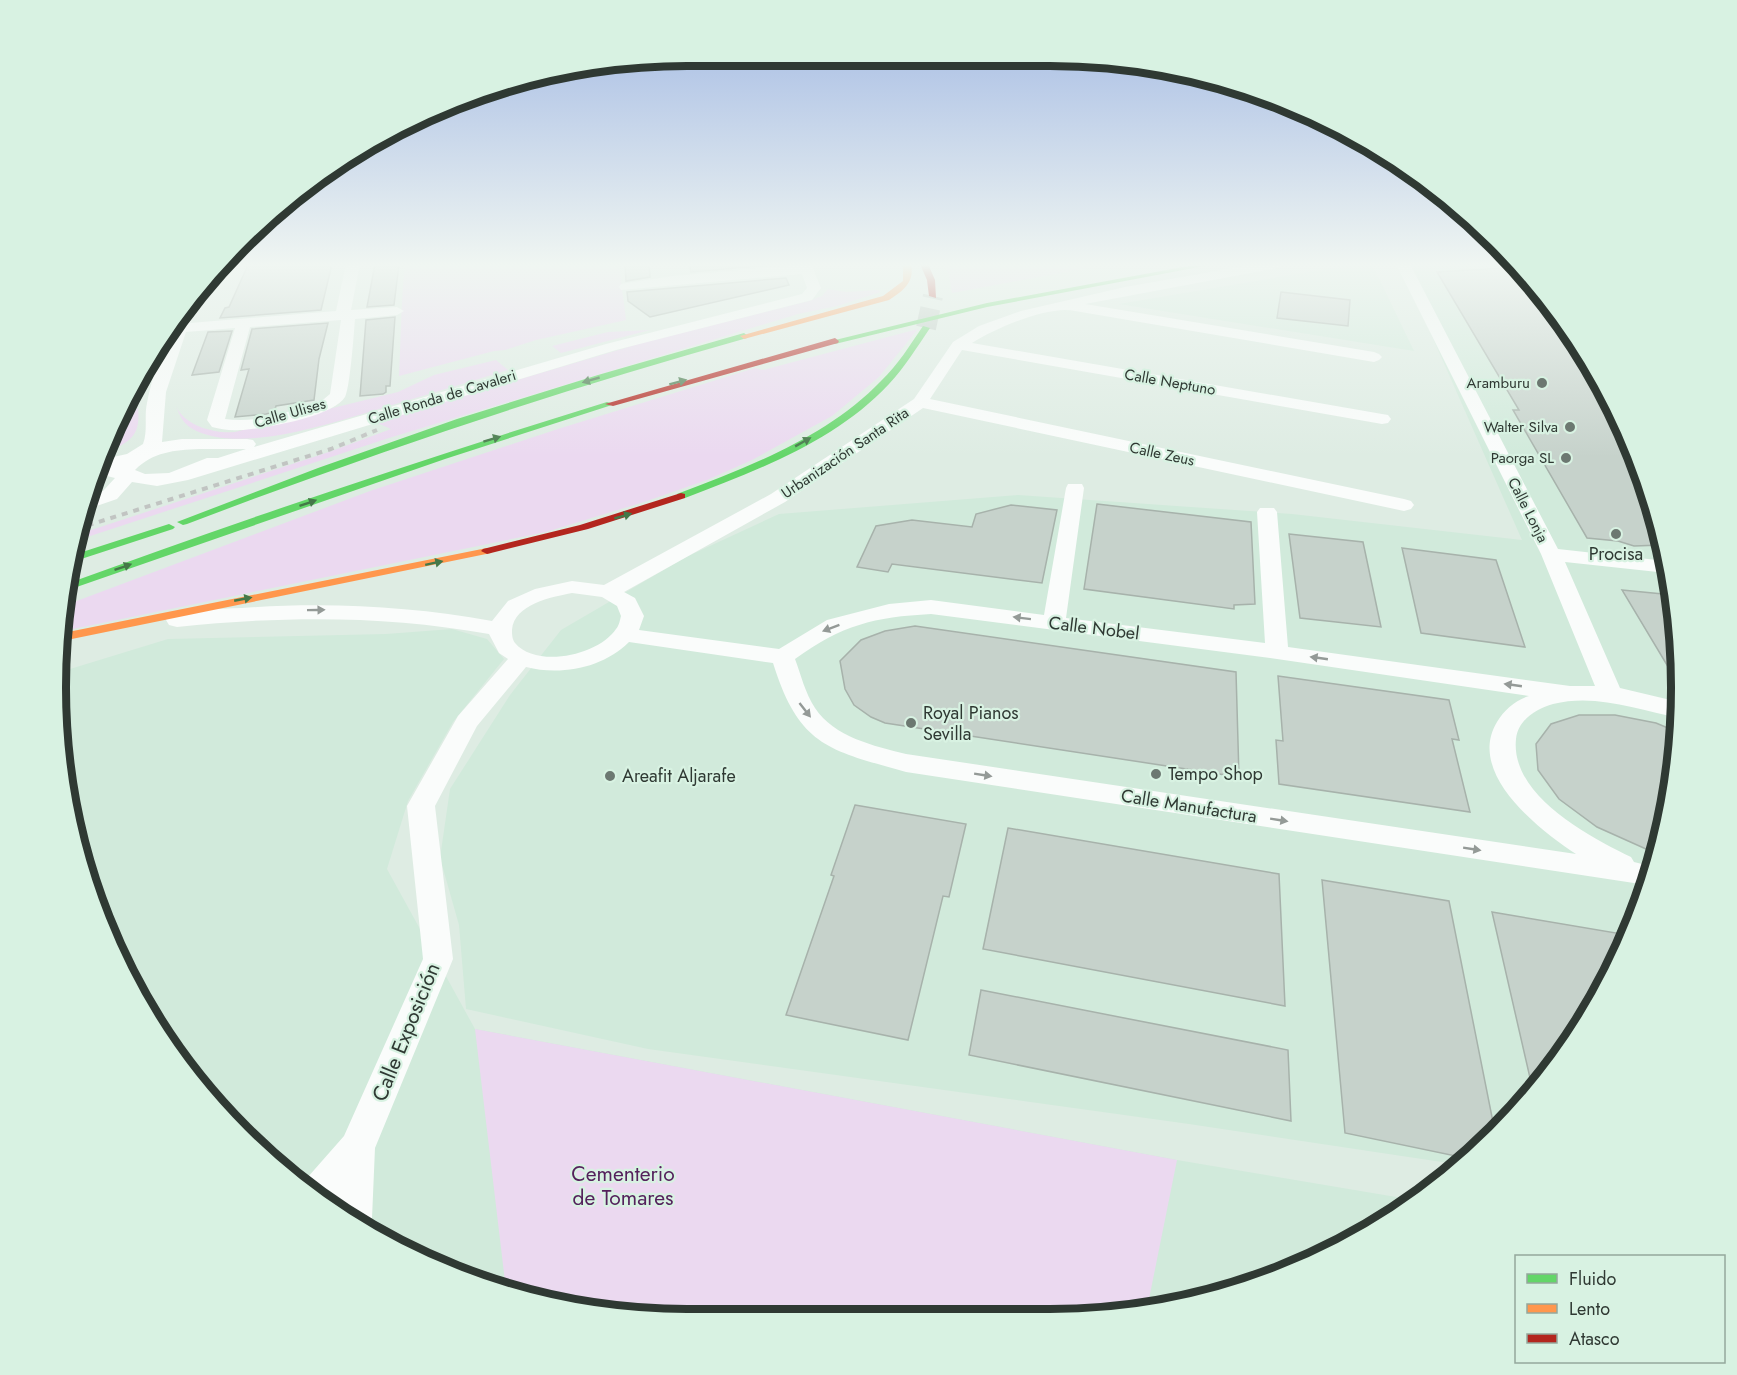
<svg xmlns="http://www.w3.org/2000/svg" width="1737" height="1375" viewBox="0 0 1737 1375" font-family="Jost,sans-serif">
<rect width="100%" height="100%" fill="#deece3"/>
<path fill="#d1eadb" d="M1356,264H1372L1414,351L1119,304Z
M1400,264H1518L1525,271L1597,372L1648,485L1676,605L1680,729L1660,851L1616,967L1551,1072L1466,1163L1462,1165L1189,1124L648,1049L466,1009L459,925L440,858L450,789L510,695L561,630L686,557L779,514L1018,495L1292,514L1522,540Z
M452,629L487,639L504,659L453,722L408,801L387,869L475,1029L1177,1160L1414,1200L1365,1235L1213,1298L1091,1318L687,1319L565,1307L445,1271L303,1189L212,1104L140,1003L77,851L56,687L57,673L168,639L386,634Z"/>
<path fill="#ebd9f0" d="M405,264H619L626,320L536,340L505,350L494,351L399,376C401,338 401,301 405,264Z
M944,264H1109L952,293L949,275Z
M828,289L846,292L879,290L881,292L837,306L798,314L389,438L75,541L76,535L329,452L391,429L375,422L642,343L809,301L822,296Z
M918,329L879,377L832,416L752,460L707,480L644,502L546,532L63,631L66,605L370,491L558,429L755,368L763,370Z
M650,330L561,353L552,346L608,332Z
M496,360L508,370C469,382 429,394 389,406C340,420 239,457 191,428C183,423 180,416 176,406C184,426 216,434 235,432L398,392L434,375Z
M138,408C141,436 130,442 106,453L111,441L116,440L128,417Z
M475,1029L1177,1160L1147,1309L1091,1318L687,1319L565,1307L506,1290Z"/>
<path fill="#c6d2cb" stroke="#a7b2ab" stroke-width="1.5" d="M332,264L321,310L220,318L225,308L229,307L248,265Z
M375,264H399L394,305L367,307Z
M625,264H649L650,277L626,281Z
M689,264H781L691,272Z
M1520,267L1597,372L1648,485L1662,545L1634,546L1618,541L1587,538L1513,410H1519L1437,272Z
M786,278L789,285L650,317L628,301L627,292Z
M1281,292L1350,300L1348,326L1277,318Z
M395,317L390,386H386V392L383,394L360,396L366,320Z
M328,323L319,359L314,400L276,406L274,412L266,414L235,417L249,369L241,370L252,329Z
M232,331L219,372L192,375L208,332Z
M1097,504L1251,522L1255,604L1234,605V609L1084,589Z
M1011,505L1057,510L1042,583L892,564L888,572L857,567L876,526L912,520L972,527L976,514Z
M1289,534L1363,542L1381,627L1300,618Z
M1402,548L1496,560L1525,647L1421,633Z
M1622,590L1663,594L1676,615L1679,685Z
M915,626L1236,672L1239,777L885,723L871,717L854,705L845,689L840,661L861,640L885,631Z
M1278,676L1449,700L1459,740L1452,739L1470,812L1279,784L1276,740L1283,741Z
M1579,715H1615L1656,723L1680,733L1660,852L1646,849L1597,827L1559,799L1538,770L1536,744L1551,724Z
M855,805L966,824L949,897L943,896L908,1040L786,1015L834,876L831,875Z
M1008,828L1279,874L1285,1006L983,949Z
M1322,880L1449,901L1495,1132L1470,1159L1345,1133Z
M1492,912L1628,935L1616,967L1551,1072L1533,1091Z
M981,990L1288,1050L1291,1121L969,1055Z"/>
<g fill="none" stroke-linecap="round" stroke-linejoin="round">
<path stroke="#bbc8c0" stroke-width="20" stroke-dasharray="20 10" stroke-linecap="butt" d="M926,328L933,296"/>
<path fill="#fafcfb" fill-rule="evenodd" d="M346,264H360L351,310L397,307L404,311L397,315L355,319C354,332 350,388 345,397C333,417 262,429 240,430C230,431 221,429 212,427L207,420L235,328L186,332L166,392L162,442L182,439H247L253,440L256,444L254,447L606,344L802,294L807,288L802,274L621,290L619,287L621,284L626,283L673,276L811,264L821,288L812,300L616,350L188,480L157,486L132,482L117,499L82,511L88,497L103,491L115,478L107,476L105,472L107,469L99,470L104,459L127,454L143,444C148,431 144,416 147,403C155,363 169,333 194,301L198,305L190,323L336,311ZM341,320L330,394L324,399C294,411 257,424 225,419L250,327ZM199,449H246L218,458H207L169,473L145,474L135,470C153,452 174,450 199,449Z
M1256,264H1285L1278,268L1085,304L1374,352L1379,354L1382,357L1379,360L1374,362L1075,311C1049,305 996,328 972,343L1382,414L1388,415L1391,419L1388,423L1382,424L962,350L930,399L1404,499L1411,501L1414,505L1411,509L1404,511L923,408L785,502L624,592L635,598L644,616L639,630L779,649L827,620L889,604L931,600L1044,615L1066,488L1068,484H1082L1084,488L1066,618L1265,643L1257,512L1260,508H1274L1277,512L1288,647L1570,686H1595L1541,554L1396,264H1410L1558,549L1666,561L1667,573L1565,562L1620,688L1679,702L1680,718C1638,710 1596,693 1553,704C1536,709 1518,720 1516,739C1510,795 1589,837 1631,857L1634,862L1654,867L1647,885L906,772C828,750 799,746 773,663L629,642C603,668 561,676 526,667L477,726L435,806L453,959L375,1148L372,1218L368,1227L335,1208L336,1199L330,1205L300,1186L344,1136L423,959L407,806L458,716L508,659L499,653L489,634C385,615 282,616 177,627L169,625L166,620L169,615C192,609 218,609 242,608C326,602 409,606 492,621L508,601L535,589L572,581L604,585L771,494L914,399L953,342L979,326L1021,311L1125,287ZM572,593L602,597L617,606L621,616C620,620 619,626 616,629C599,655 537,669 515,643C512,639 512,634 512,630C514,604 552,597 572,593ZM931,614L1277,659L1529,696C1516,700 1504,710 1497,722C1466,773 1539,830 1576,854L906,754C874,746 834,737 815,708C805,693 801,675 795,659C842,625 874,617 931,614Z"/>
<path fill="#63d668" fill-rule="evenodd" d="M1199,264H1215L987,307L835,344L831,341L987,303Z
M923,326L930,328C917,347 905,367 889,384C836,441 756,471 685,498H677V494C749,467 827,437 881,381C898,365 910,345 923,326Z
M744,333L748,336L747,338C557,391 371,454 187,524L183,525L177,522L318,468L457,419L598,375Z
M607,402L615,404L445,459L68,590L69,583C247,518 426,458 607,402Z
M169,524L175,527L173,529L72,562L73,555Z"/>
<path fill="#ff974d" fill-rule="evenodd" d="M903,264H911C915,282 903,291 889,300L744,339L740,336L883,296L903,281Z
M487,548L491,549L493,551L491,553L62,641L63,633Z"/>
<path fill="#b3261e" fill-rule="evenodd" d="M920,264H928L935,280L936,298L929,296L927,280Z
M835,338L839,341L838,343L613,406L605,404Z
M681,493L685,494V498L588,529L487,554L481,551L483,549L580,525Z"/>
<path stroke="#c1c4c2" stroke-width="4" stroke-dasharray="6 6" stroke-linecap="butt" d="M76,529L331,449L377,430"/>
</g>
<defs><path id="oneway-solid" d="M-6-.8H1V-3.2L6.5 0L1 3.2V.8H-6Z" transform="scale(1.5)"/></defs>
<g fill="#447848">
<use href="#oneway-solid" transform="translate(591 380) rotate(164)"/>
<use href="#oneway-solid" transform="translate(678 382) rotate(-15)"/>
<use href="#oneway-solid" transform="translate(492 439) rotate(-17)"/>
<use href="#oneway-solid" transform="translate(803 442) rotate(-29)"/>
<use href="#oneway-solid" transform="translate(308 503) rotate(-19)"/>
<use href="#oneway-solid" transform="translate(623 516) rotate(-16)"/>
<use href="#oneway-solid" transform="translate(434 563) rotate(-12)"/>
<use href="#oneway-solid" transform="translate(123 567) rotate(-19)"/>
<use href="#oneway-solid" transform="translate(243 599) rotate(-11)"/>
</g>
<g fill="#949a97">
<use href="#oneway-solid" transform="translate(316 610) rotate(-1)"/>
<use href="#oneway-solid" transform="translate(1022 618) rotate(-173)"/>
<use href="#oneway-solid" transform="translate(831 628) rotate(159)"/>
<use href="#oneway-solid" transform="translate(1319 658) rotate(-172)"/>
<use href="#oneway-solid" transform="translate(1513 685) rotate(-172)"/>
<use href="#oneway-solid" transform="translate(805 710) rotate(52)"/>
<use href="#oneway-solid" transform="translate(983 775) rotate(9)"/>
<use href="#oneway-solid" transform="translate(1279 820) rotate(9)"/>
<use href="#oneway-solid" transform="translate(1472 849) rotate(9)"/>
</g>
<linearGradient id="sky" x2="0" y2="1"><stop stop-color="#a1b8e3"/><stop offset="0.58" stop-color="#f0f6f2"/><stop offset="1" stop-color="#f0f6f2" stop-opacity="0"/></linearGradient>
<rect width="1737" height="457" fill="url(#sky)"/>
<g fill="#6c7871" stroke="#d8f2e2" stroke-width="2">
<circle cx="1542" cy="383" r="6"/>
<circle cx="1570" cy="427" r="6"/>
<circle cx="1566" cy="458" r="6"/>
<circle cx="1616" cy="534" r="6"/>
<circle cx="911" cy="723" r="6"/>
<circle cx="1156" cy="774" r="6"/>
<circle cx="610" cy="776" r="6"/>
</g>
<g text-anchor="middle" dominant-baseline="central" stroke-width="4.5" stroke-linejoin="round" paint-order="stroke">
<g font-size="15" fill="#2f3933" stroke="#d8f2e2">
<text transform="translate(1170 382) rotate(10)">Calle Neptuno</text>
<text transform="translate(442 397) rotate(-17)">Calle Ronda de Cavaleri</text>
<text transform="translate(290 413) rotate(-16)">Calle Ulises</text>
<text transform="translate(845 453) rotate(-34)">Urbanización Santa Rita</text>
<text transform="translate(1162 454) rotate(12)">Calle Zeus</text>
<text transform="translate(1528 510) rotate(63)">Calle Lonja</text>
</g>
<g font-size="15" fill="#2f3933" stroke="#d8f2e2" text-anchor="end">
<text x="1530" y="383">Aramburu</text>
<text x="1558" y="427">Walter Silva</text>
<text x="1554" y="458">Paorga SL</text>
</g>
<g font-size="18" fill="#2f3933" stroke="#d8f2e2" text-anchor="start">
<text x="1616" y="554" text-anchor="middle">Procisa</text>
<text x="923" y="713">Royal Pianos<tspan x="923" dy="21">Sevilla</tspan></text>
<text x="1168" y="774">Tempo Shop</text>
<text x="622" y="776">Areafit Aljarafe</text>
</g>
<g font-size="18" fill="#2f3933" stroke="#d8f2e2">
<text transform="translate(1094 628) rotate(7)">Calle Nobel</text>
<text transform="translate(1189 806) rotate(9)">Calle Manufactura</text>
</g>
<g font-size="21" fill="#2f3933" stroke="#d8f2e2">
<text transform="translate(406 1032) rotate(-68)">Calle Exposición</text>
</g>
<g font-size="21" fill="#54215c" stroke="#d8f2e2">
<text x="623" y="1174">Cementerio<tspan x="623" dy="24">de Tomares</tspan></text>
</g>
</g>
<path d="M0 0H1737V1375H0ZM687 66H1050A621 621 0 0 1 1671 687V688A621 621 0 0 1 1050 1309H687A621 621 0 0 1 66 688V687A621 621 0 0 1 687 66Z" fill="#d8f2e2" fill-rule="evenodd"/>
<path fill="none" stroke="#2f3933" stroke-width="8" d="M687 66H1050A621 621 0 0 1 1671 687V688A621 621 0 0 1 1050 1309H687A621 621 0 0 1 66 688V687A621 621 0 0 1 687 66Z"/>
<rect x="1515" y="1255" width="210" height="108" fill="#d8f2e2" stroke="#94a89c" stroke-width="1.5"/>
<rect x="1527" y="1274" width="30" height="9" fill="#63d668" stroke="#94a89c" stroke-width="1.5"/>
<text x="1569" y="1285" font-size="18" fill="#2f3933">Fluido</text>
<rect x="1527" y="1304" width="30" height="9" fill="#ff974d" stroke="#94a89c" stroke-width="1.5"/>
<text x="1569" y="1315" font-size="18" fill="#2f3933">Lento</text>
<rect x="1527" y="1334" width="30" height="9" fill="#b3261e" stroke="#94a89c" stroke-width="1.5"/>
<text x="1569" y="1345" font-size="18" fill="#2f3933">Atasco</text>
</svg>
